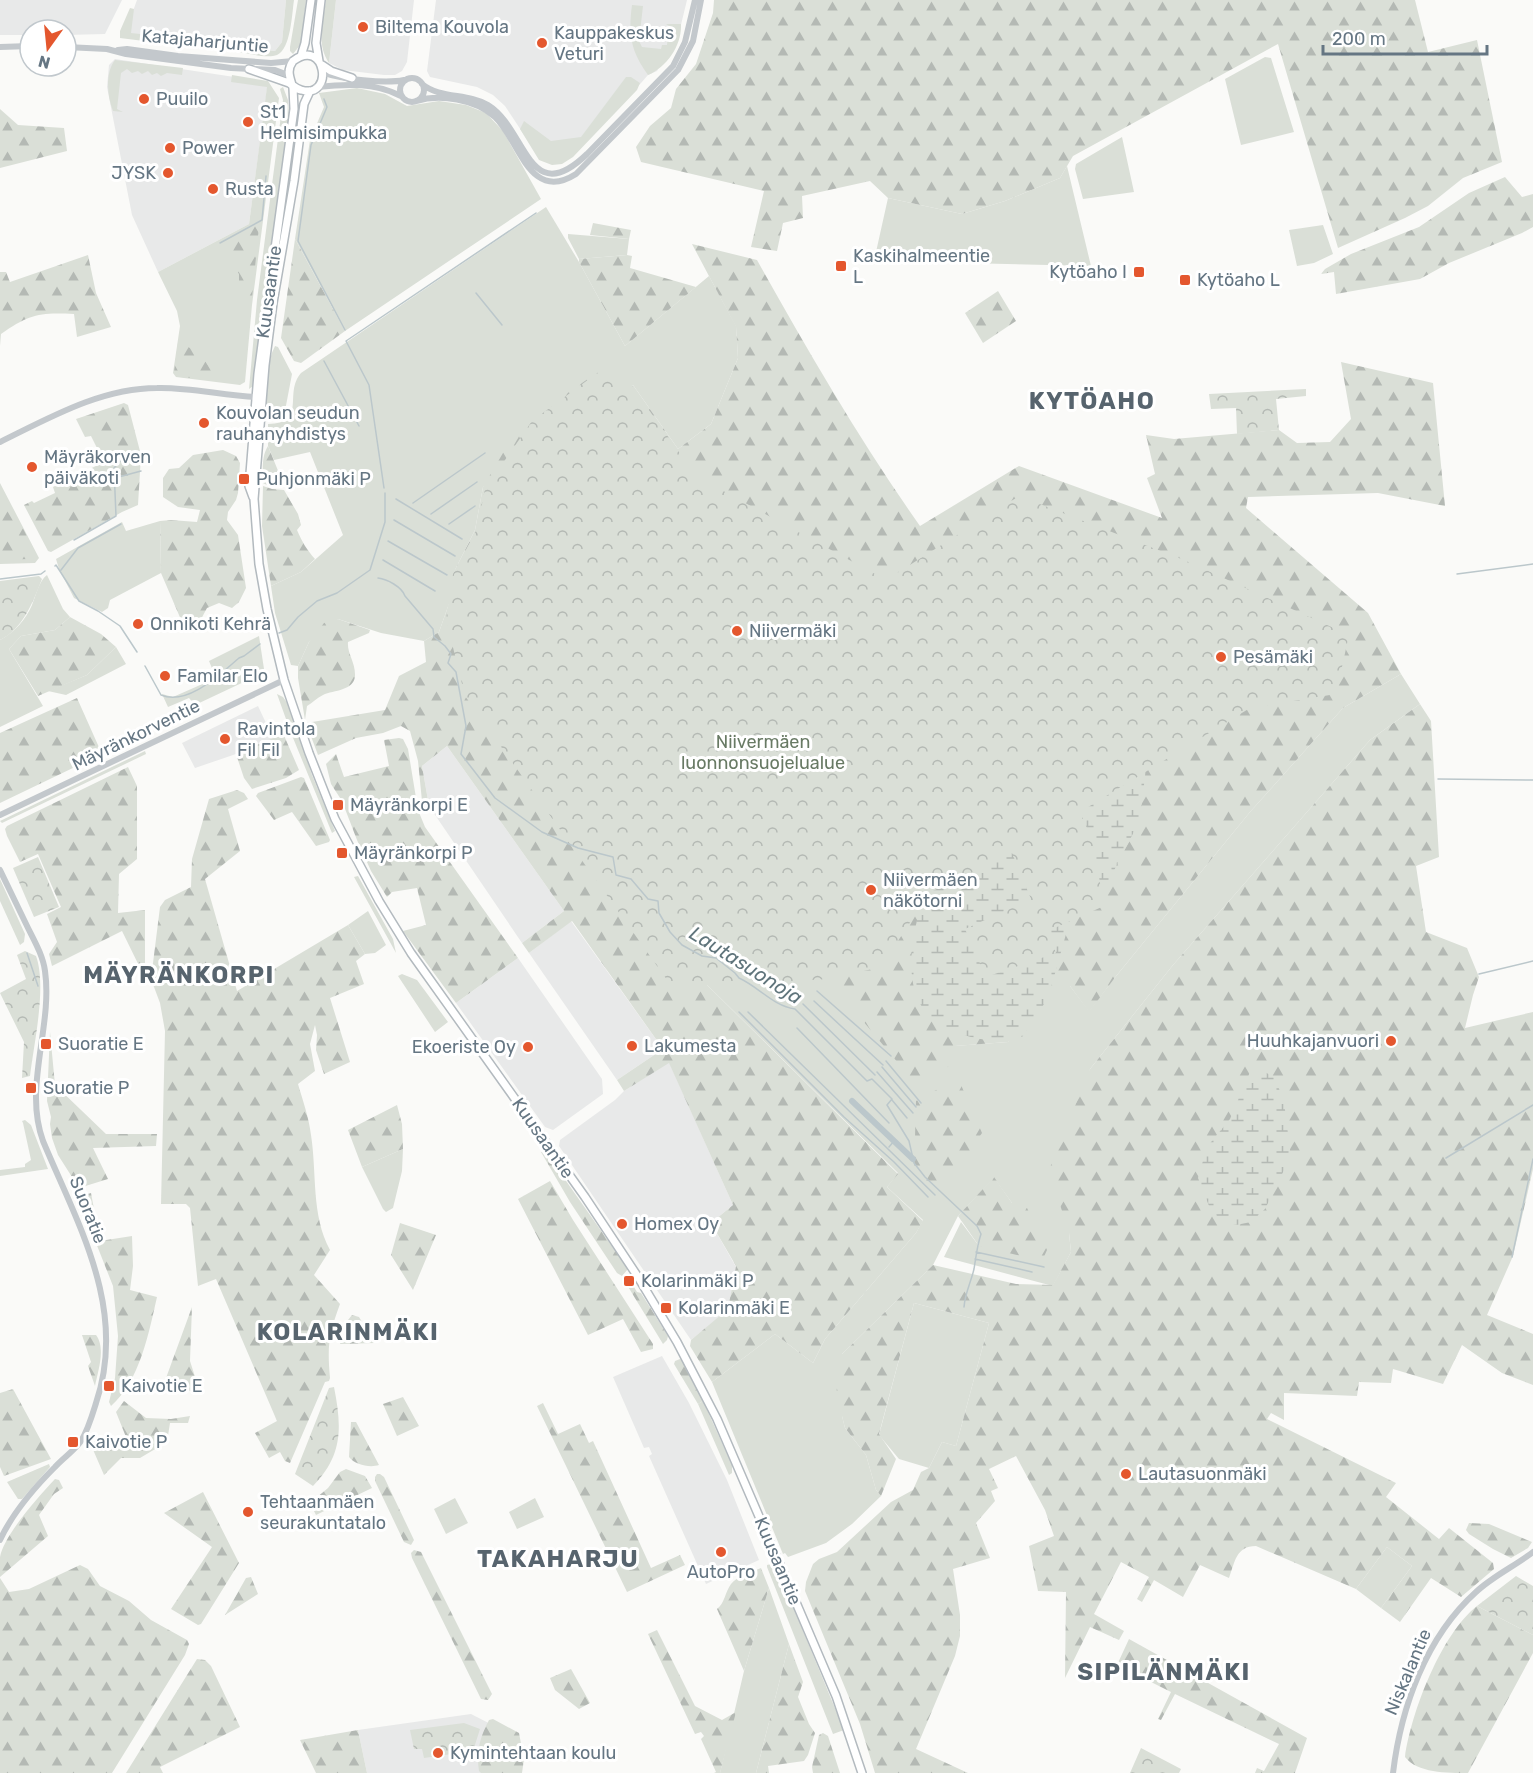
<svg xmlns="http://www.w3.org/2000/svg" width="1533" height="1773" viewBox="0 0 1533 1773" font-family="Rubik,sans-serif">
<defs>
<pattern id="forest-firs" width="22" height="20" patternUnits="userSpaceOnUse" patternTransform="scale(1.5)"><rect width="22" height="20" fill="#dadfd7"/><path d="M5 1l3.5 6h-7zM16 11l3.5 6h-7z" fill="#b4b9b4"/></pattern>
<pattern id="wetland-marsh" width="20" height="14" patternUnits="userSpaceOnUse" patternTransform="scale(1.5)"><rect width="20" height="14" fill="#dadfd7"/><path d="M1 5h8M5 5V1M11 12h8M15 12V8" fill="none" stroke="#b4b9b4"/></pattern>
<pattern id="park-crowns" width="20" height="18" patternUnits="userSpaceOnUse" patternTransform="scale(1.5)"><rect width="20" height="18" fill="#dadfd7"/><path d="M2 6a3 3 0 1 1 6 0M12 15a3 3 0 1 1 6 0" fill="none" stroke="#b4b9b4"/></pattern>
</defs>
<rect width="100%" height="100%" fill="#fafaf8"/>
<path fill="#e8e9e9" d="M0,0H122L105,34L66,35V30H30V35H0Z
M137,0H286L282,42L275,51L125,33Z
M336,0H414L407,62L402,71L395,75H384L343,70L329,63Z
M436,0H687L679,33L657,71L648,75L641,83L575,153L540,159L505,106L493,95L477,87L430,77L427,71Z
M115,59L268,82L249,224L158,272L132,215L107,87L109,65Z
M258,706L273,738L236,754L195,768L182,743Z
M447,746L564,911L522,943L429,806L422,766Z
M571,921L663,1049L617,1080L529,953Z
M518,958L602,1079L603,1094L553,1130L545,1127L456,1003Z
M669,1062L733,1205L711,1223L736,1267L728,1310L691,1340L559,1146L560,1140L615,1100L624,1091Z
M662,1356L689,1403L727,1480L759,1560L706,1584L649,1456L652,1454L649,1447L644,1448L613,1377Z
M471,1714L516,1737L513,1773H367L358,1730Z"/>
<path fill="#dadfd7" d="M286,0H294C292,13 291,49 277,55C267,59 249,53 238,52L239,47L275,51L282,42Z
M298,0H306L301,44L293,54L290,51V47Z
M326,0H336L329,63C316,44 323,21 326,0Z
M632,5L643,6L639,41L642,47L661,49L662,45H667L669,26L666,24H681C682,45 667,67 648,75C631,52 628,35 632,5Z
M130,8L134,9L131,33L176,38V45L120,38V31Z
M1265,57L1271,58L1294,132L1241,145L1225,79Z
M115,60L183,68L182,75L167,73L161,76L157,73L152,75L148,71L142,74L138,71L132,73L127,69L121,73L117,109L123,112L113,111C107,96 105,73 115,60Z
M232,75L268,81L279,98L252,305L245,382L240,385L176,377L173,373L180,326L177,311L158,272L249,224L267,87L231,82Z
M626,77H631L640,83L637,90L573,157L562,164L552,165L539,160L520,129L524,121L551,141L581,137Z
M283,87L288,100L289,117L255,379L253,386L249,389L257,300L283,100L280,89Z
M357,88L385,94L407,106L439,101L466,105L486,113L503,131L541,199L345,331L295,239L310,140L324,107L319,93Z
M1122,137L1134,192L1083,199L1075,169L1076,164Z
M1067,166L1091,266L874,261L888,198L962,214L1005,201L1060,178Z
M546,207L579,262L625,346L709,276L736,326L738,358L711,424L678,449L633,385L483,487L475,530L455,570L451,598L439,632L424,641L381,633L338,619L309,642L298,666L291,665L275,613L271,586L301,572L343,535L310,452L274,460L268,446V424C308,423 283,394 301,373Z
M1323,225L1333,254L1314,263L1297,266L1289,230Z
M568,234L629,239L627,255L579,259L568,238Z
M275,346L278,347L292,374L284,416L279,419H266C266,396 265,365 275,346Z
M0,483L39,558L35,563L0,564Z
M160,521L161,573L110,600L108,608L102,612L74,598L59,569L56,559L122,522L126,531Z
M47,575L63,609L70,617L55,630L21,636L9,649L43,706L0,727V640C14,633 26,619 32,605C36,595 39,581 47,575Z
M259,636L264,669L261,674L195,705L189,698L168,707L162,694L173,697L216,678L209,661Z
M116,647L126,664L66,695L48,691L87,675Z
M1401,674L1420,704L1370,740L1173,965L1090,1069L1069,1233L1071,1252L1053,1286L944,1257L961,1222L979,1246L1012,1203L994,1178L958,1216L933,1265L842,1354V1416L845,1428L866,1455L876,1490L881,1496L852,1524L826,1543L788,1557L785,1553L783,1554L712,1382L775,1334L813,1363L825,1339L916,1233L923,1220L887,1187L898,1173L696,974L817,966L954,1046L1008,1042L1042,986H1070L1089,1011L1117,975L1250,812L1343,708Z
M277,694L283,697L288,704L312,775L335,831L332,833L291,733Z
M145,751L146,754L2,823L0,821Z
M358,876L393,939L396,953L354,877Z
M0,879L25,934L24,942L20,945L0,901Z
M368,911L386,945L375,953L365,954L348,925Z
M402,974L417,980L448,1022L435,1032L398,976Z
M25,1120L31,1125L48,1169L0,1176V1170L25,1167V1164L31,1160L23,1123L22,1121Z
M403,1149L402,1171L393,1208L386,1212L383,1209L362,1167Z
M914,1303L989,1323L956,1446L942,1442L929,1468L899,1459L879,1435Z
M703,1401L732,1465V1473L729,1475L698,1404Z
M49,1464L50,1467L22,1499H18L7,1482Z
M455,1498L468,1523L446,1534L434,1509Z
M535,1498L544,1517L517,1529L509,1512Z
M1387,1547L1412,1566L1381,1608L1356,1589Z
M775,1563L844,1730L833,1734L767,1567V1565Z
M769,1588L789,1644L756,1773H720L744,1671Z"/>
<path fill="url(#forest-firs)" d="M714,0H1415L1428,52L1477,40L1502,162L1463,178L1428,206L1405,218L1338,248L1278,44L1073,156L1060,178L1005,201L962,214L888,198L870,181L802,196L803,218L783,223L777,251L751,247L764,191L641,162L636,147L650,126L671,108L676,89L696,64L713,13Z
M0,109L18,125L64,128L67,151L0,168Z
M1505,177L1522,197L1533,194V227L1522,233L1449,263L1420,279L1336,294L1334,272L1321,274L1325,269L1351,254L1419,227L1469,193Z
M593,223L631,230L629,239L590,235Z
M249,226H259L252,298L239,297V274L220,244Z
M295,239L345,331L301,363L294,361L281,338Z
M692,244L757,260C808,351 860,441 920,526L1019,466L1162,518L1147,478L1155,474L1146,435L1174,439L1279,430L1297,443L1330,442L1351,419L1341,362L1433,383L1445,506L1378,493L1248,497L1246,508L1368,613L1401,674L1343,708L1250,812L1117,975L1089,1012L1070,986H1042L1027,1021L1008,1042L955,1046L952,1065L914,1082L817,966L697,975L898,1174L887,1187L923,1221L916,1233L825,1339L813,1363L775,1334L712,1382L690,1346L691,1340L728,1309L736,1266L711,1223L733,1205L669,1063L624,1091L617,1080L663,1049L572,921L529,953L522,943L564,911L447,746L422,766L429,806H425L422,801L418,761L410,731L401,726L383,733L356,738L318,755L306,723L385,710L399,676L426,662L424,641L439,632L451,598L455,570L475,530L483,487L503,453L529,420L595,374L614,395L633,385L678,449L711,424L738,358L736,327Z
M88,255L96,293L111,327L77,337L74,314C40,312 29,314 1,334L0,346V272H6L10,282Z
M627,255L632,256L630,268L696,287L625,346L579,262V259Z
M998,291L1016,321L983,343L965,313Z
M178,343C201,350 205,361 218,380L180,377L174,372Z
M124,403L128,405L141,455L138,505L122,512L51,552L48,551L24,505L32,501L34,503L55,493L53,487L104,462L91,436L85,437L76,419Z
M268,446L283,483L269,486L263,483C263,471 261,457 268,446Z
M223,450L236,456L240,463L238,493L236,500L228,512L227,520L238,535L246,588L239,602L232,608L219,603L207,608L199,623L185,629L161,573L160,521L171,520L197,522L200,510L178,507L163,497V478L169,469L179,468L193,455Z
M263,486L272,489L284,490L298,514L301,525L297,530C302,542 307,550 315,559L301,572L271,586L262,526Z
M0,491C5,495 3,497 6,503C8,509 14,513 17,519C24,530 35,547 28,559L0,560Z
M70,617L101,634L116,647L87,675L38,696L9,649L21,636L55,630Z
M338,619L370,630L369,633L348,642C347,653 355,662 355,674C356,691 334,690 323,695C317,698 312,703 307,706L305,720L298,678V666L309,642L324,623Z
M77,698L102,754L0,803V733Z
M1420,704L1431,721L1439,857L1416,866L1426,932L1467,948L1479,977L1473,995L1465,1028L1533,1012V1169L1513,1256L1487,1315L1533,1334V1385L1502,1373L1462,1345L1443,1384L1393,1369L1391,1383L1359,1382L1357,1396L1284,1393V1420L1271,1413L1267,1419L1396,1483L1386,1497L1439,1539L1449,1528L1493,1563L1494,1569L1461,1597L1431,1578L1400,1622L1381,1608L1412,1566L1387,1547L1356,1589L1256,1546C1236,1546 1235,1562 1229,1578L1200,1565L1183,1597L1154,1580L1142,1602L1137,1599L1149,1577L1121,1562L1094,1614L1124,1631L1119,1640L1090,1627L1065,1678L1066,1592L1038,1591L1029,1546L1054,1536L1045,1510L1016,1456L989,1469L998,1488L991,1491L995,1501L976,1523L990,1558L953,1569L960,1615V1636L955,1656L916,1749L968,1773H875L860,1724L805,1591L806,1582L813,1564L819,1559L837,1552L891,1502L913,1490L921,1472L929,1468L942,1442L956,1446L989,1323L914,1303L879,1434L896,1459L881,1496L876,1490L866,1455L845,1428L842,1416L834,1408L842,1354L933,1265L1016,1284L1053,1285L1071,1252L1069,1233L1049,1170L1090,1069L1173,965L1370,740Z
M279,724L299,770L286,778L252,789L244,778L236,754L273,738L274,736L272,729L274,725Z
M399,738L403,739L408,749L418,810L425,827L518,958L456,1003L403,931L426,925L417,888L392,892L387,897L371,871L357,840L342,801L331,784L326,764L336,754L344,777L389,766L384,740Z
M128,767L137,786V859L119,874L118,913L145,910V978L122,931L52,966L49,954L57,942L47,914L61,907L38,854L20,862L7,836L5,829L7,826Z
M301,777L304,778L330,840L329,842L316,846L292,812L274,820L256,796L258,793Z
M237,790L244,793L248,799L228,809L240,851L205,879L237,991L348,925L365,954L356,961L364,984L330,998L350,1062L324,1074L316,1050L317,1035L315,1025L310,1044L315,1071L298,1084C303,1101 309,1118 311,1135C317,1173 311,1215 330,1250L314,1275L340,1304C329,1334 327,1345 330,1378L329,1381L325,1382L290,1463L285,1461L280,1452L269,1458L255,1433L277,1421L216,1279L198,1286L190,1208L186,1204H161L165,1031L160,1003L151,979L160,907L165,900L191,887L192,859L209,799Z
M50,1032L55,1085L106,1134H157L156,1146L93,1148L108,1179L79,1188L58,1155L52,1138L50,1124L51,1117L47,1101Z
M958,1078L982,1133L938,1197L914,1173L916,1101Z
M397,1105L402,1124L403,1149L362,1167L348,1130Z
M545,1151L628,1269L622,1276L617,1273L570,1202L541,1152Z
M994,1177L1012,1203L1027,1208L1047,1250L1042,1261L979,1246L958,1216Z
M550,1181L573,1220L653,1344V1349L641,1352L623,1319L588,1335L518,1199Z
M91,1193L100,1241L132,1236L133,1266L130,1290L157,1297C149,1332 140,1381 111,1406L109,1402L115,1378L118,1336L113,1286L96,1243L76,1202L77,1197Z
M400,1223L436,1235L413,1290L391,1255Z
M631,1282L637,1292L641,1293L668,1336L667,1340L663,1344L627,1285Z
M192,1307L190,1361L197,1383L194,1393L166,1378Z
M352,1315L359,1317L375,1343L340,1344L348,1320Z
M82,1335H96C106,1348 98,1371 95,1386L88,1366L91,1362Z
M680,1359L684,1361L703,1401L698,1404L674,1364L675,1361Z
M13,1389L51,1459L4,1476L0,1467V1393Z
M403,1397L419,1426L397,1436L383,1404Z
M124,1401L146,1418L171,1419L190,1416L188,1423H170L167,1442L140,1458H121L104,1475L91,1445L97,1438L119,1448L128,1442L116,1412Z
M543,1403L558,1434L580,1424L589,1443L593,1441L651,1568L680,1555L685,1565L627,1592L537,1406Z
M351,1422H356L379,1465C370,1468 355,1465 349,1457Z
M346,1469L365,1476L372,1488L316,1515L310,1503L328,1488L340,1472Z
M377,1474H380L384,1477L414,1540L411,1545L404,1542L375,1481V1477Z
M55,1479L59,1480L63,1488L54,1494L39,1515L48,1536L0,1577C0,1571 0,1563 0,1557C4,1535 39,1496 55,1479Z
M203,1492L239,1563L201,1624L198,1625L171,1609L212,1547L164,1513Z
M1469,1523L1489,1524L1532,1542L1528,1548L1511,1558L1493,1549L1469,1534L1466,1530Z
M414,1550L421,1552L492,1694L488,1700L481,1699L412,1558L411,1553Z
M80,1565L88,1569L100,1586L129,1601L151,1620L187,1640L189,1644L185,1655L112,1773H0V1578L9,1592L29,1589Z
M761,1568L769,1588L744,1671L717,1609C725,1603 725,1592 731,1584C737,1576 752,1572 761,1568Z
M251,1577L258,1594L225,1615L246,1578Z
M1477,1606L1533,1635V1653L1468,1773C1447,1773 1417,1773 1405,1757C1411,1713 1441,1634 1477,1606Z
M657,1630L695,1706L722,1720L736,1712L720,1773H714L716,1772L701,1739L704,1736L701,1732L695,1734L648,1634Z
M1129,1639L1307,1738L1295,1773H1255L1257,1768L1264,1771L1279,1744L1175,1694L1161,1720L1158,1719L1171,1692L1117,1665Z
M789,1644L803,1682L798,1697L809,1724L815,1733L808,1755L804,1761L768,1766L769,1773H756Z
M197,1659L205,1660L211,1666L240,1727L160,1767L163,1773H126Z
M571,1669L590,1703L579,1709L555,1690L550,1678Z
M493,1719L519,1733L524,1759L522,1773H481L479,1771C476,1752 480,1737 489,1720Z
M358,1730L367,1773H316L300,1740Z
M823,1733L828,1736L840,1773H813L812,1767L819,1735Z"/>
<path fill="url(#wetland-marsh)" d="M1151,723L1140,820L1108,882L1070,920L1048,998L1022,1037C995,1042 980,1041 955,1032C884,1006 918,919 931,866Z
M1260,1069L1275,1078L1284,1102L1290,1150L1284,1170L1265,1209L1251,1222L1236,1225L1223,1221L1211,1211L1198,1178L1207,1147L1230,1119L1250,1072Z"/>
<path fill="url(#park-crowns)" d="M604,368L629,382L696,476L886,580L1019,496L1184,560L1349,635L1336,694L1250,708L1080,812L1093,842L1104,906L1048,931L1056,953L986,977L965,929L1031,899L1012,853L916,899L911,921L881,967L829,979L672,987L465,696L446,619L453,574L477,529L485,489L532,421Z
M1306,389V396L1276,399L1279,430L1237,434L1236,408L1211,409L1209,394Z
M39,576L42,579C33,602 23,629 0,640V581Z
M38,857L59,907L34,917L13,868Z
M25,951L36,956C47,986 34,1043 30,1076L22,1078L24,1042L0,993L26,979L17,955Z
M334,1387C342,1428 343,1455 313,1486L295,1474L329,1388Z
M1516,1576L1533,1586V1635L1477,1606Z
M464,1723L480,1729L473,1751L424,1758L422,1749H414L410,1730Z
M1141,1748L1181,1769L1179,1773H1130Z"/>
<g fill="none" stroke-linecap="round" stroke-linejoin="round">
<path stroke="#bbc7cb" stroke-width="1.5" d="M324,99L327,107L311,145L298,241L345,330
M220,243L262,220L266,176
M476,293L502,325
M324,361L359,426
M115,478L141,471
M384,488L369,385L346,341L536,213
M396,499L462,539
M413,503L485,453
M431,514L477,482
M394,520L455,556
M449,524L475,506
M74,540L116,516L114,468L124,457L138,453
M388,541L447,575
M383,560L435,591
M55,566L56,565L79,601L98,611L120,626L137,652
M61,570L78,548L121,524
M1457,574L1533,564
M378,578C387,579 402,587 405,596L433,629L434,637L445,646L451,654L448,663L456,672L466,726L461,754L495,798L542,832L578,848L613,857L616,875L631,879L648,899L658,901L659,913L670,932L682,945L702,956L716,958L735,973L739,978C759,987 773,1006 795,1009L867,1081L872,1079L892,1099L887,1105L909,1141L914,1163L925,1177L977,1226L981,1234C977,1246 976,1257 974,1269C971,1282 965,1293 964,1307
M0,579L41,574L45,571
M279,633L287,630L298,617L317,601L337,593L370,570L385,522V493
M145,666L161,695C188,706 220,674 239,658L244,656L260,644
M1438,779L1533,780
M27,953L38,986
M1479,974L1533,961
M817,991L891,1056
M814,1001L883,1065
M803,1004L875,1075
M739,1012L844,1117L894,1162L928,1197
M748,1012L935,1195
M797,1028L889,1123
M886,1061L921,1103
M882,1067L916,1107
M877,1072L913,1113
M892,1100L907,1118
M889,1147L894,1141
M1446,1158L1533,1105
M976,1252L1044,1267
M1512,1257L1533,1159
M975,1259L1032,1272"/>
<path stroke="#bbc7cb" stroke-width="6" d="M852,1101L913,1159"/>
<g stroke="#b3babf" stroke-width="10">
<path id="secondary" d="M301,56L305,43L311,0
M319,61L316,43L321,0
M322,65L331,71L352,78
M249,69L289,83C293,85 296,89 301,90C335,100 326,36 293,61C286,71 290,77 293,88L294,109L258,374L249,486L253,497
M310,91L304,104L294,181L273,303L265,365L254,499L259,564L267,609L284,680L309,753L335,819L379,901L411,953L585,1197L638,1277L677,1342L717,1419L780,1565L836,1696L862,1773"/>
</g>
<path stroke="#c3c8cc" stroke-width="6" d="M0,47L30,46
M66,47L107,49L126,54L231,68L275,70L288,75
M118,50L127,49L178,56L271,63L293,61
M324,73C341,79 385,84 404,80
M400 90a12 12 0 1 1 24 0a12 12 0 1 1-24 0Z
M422,84C440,99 468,93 488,105C527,129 528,211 587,154L673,66L685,42L695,0
M316,87C345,84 374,82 401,96
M416,101C440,94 475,99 495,117C519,139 529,204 576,174L678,70L693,41L701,0
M0,442C49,418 101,388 157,388C191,387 224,396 258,397
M0,815L284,680
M0,870C9,889 19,909 28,928C35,942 43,956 45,971C53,1026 23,1087 43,1141C78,1225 128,1309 96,1403C92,1416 88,1430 81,1441C74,1451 63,1458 55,1467C34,1488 13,1512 0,1540
M1393,1773C1401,1707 1426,1637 1476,1592C1493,1576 1515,1566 1533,1552"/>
<use href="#secondary" stroke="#fff" stroke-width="7"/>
</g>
<g fill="#e4572e" stroke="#fff" stroke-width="2">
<circle cx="363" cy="27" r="6"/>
<circle cx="542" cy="43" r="6"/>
<circle cx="144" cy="99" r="6"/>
<circle cx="248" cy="122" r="6"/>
<circle cx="170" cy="148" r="6"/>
<circle cx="168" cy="173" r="6"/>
<circle cx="213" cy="189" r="6"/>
<rect x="835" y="260" width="12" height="12" rx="3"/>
<rect x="1133" y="266" width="12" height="12" rx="3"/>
<rect x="1179" y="274" width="12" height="12" rx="3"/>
<circle cx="204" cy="423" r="6"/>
<circle cx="32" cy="467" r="6"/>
<rect x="238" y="473" width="12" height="12" rx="3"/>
<circle cx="138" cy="624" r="6"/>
<circle cx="737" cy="631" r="6"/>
<circle cx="1221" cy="657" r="6"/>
<circle cx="165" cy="676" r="6"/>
<circle cx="225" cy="739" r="6"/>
<rect x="332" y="799" width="12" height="12" rx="3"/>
<rect x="336" y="847" width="12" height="12" rx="3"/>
<circle cx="871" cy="890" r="6"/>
<circle cx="1391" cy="1041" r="6"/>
<rect x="40" y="1038" width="12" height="12" rx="3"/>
<circle cx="632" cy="1046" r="6"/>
<circle cx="528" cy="1047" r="6"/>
<rect x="25" y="1082" width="12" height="12" rx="3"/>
<circle cx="622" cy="1224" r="6"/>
<rect x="623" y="1275" width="12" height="12" rx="3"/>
<rect x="660" y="1302" width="12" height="12" rx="3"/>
<rect x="103" y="1380" width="12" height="12" rx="3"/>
<rect x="67" y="1436" width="12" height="12" rx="3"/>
<circle cx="1126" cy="1474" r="6"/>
<circle cx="248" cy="1512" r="6"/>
<circle cx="721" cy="1552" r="6"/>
<circle cx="438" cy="1753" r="6"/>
</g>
<g text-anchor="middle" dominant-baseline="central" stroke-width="6" stroke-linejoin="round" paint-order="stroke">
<g font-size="18" fill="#657683" stroke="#fff" text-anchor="start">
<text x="375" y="27">Biltema Kouvola</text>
<text x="554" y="33">Kauppakeskus<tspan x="554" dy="21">Veturi</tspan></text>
<text x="156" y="99">Puuilo</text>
<text x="260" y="112">St1<tspan x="260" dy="21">Helmisimpukka</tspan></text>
<text x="182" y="148">Power</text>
<text x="156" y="173" text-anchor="end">JYSK</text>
<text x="225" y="189">Rusta</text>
<text x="853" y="256">Kaskihalmeentie<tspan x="853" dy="21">L</tspan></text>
<text x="1127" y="272" text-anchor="end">Kytöaho I</text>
<text x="1197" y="280">Kytöaho L</text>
<text x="216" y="413">Kouvolan seudun<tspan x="216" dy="21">rauhanyhdistys</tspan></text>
<text x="44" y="457">Mäyräkorven<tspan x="44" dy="21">päiväkoti</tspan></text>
<text x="256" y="479">Puhjonmäki P</text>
<text x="150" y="624">Onnikoti Kehrä</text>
<text x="749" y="631">Niivermäki</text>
<text x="1233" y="657">Pesämäki</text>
<text x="177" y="676">Familar Elo</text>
<text x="237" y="729">Ravintola<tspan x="237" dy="21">Fil Fil</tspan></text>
<text x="350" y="805">Mäyränkorpi E</text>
<text x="354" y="853">Mäyränkorpi P</text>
<text x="883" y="880">Niivermäen<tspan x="883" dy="21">näkötorni</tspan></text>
<text x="1379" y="1041" text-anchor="end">Huuhkajanvuori</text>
<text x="58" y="1044">Suoratie E</text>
<text x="644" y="1046">Lakumesta</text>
<text x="516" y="1047" text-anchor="end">Ekoeriste Oy</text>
<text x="43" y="1088">Suoratie P</text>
<text x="634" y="1224">Homex Oy</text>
<text x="641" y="1281">Kolarinmäki P</text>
<text x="678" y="1308">Kolarinmäki E</text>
<text x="121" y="1386">Kaivotie E</text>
<text x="85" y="1442">Kaivotie P</text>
<text x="1138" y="1474">Lautasuonmäki</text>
<text x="260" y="1502">Tehtaanmäen<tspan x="260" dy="21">seurakuntatalo</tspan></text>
<text x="721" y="1572" text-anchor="middle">AutoPro</text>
<text x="450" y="1753">Kymintehtaan koulu</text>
</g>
<g font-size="18" fill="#657683" stroke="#fff">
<text transform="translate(205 41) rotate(5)">Katajaharjuntie</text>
<text transform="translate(269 292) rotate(-82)">Kuusaantie</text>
<text transform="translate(136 735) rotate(-26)">Mäyränkorventie</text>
<text transform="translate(543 1138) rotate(55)">Kuusaantie</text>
<text transform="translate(88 1210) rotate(68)">Suoratie</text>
<text transform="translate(778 1561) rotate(67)">Kuusaantie</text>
<text transform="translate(1408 1672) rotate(-67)">Niskalantie</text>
</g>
<g font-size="18" fill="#687a64" stroke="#fff">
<text x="763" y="742">Niivermäen<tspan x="763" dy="21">luonnonsuojelualue</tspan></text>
</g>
<g font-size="20" font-style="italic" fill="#60757c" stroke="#fff">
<text transform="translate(746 965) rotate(32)">Lautasuonoja</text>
</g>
<g font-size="24" font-weight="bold" letter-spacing="1.5" fill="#57646e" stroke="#fff">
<text x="1092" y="401">KYTÖAHO</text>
<text x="179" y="975">MÄYRÄNKORPI</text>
<text x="348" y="1332">KOLARINMÄKI</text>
<text x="558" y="1559">TAKAHARJU</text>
<text x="1164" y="1672">SIPILÄNMÄKI</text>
</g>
</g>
<g transform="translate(48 48) rotate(195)"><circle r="28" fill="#ffffff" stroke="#c1c8cd" stroke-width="1.5"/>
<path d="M0-4.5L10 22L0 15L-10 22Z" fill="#e4572e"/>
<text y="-9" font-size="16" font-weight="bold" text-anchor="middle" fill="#657683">N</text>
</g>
<path d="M1323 45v9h164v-9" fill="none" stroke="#657683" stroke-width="3"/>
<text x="1332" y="45" font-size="18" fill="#657683" stroke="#ffffff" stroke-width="4.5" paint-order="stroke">200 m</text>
</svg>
